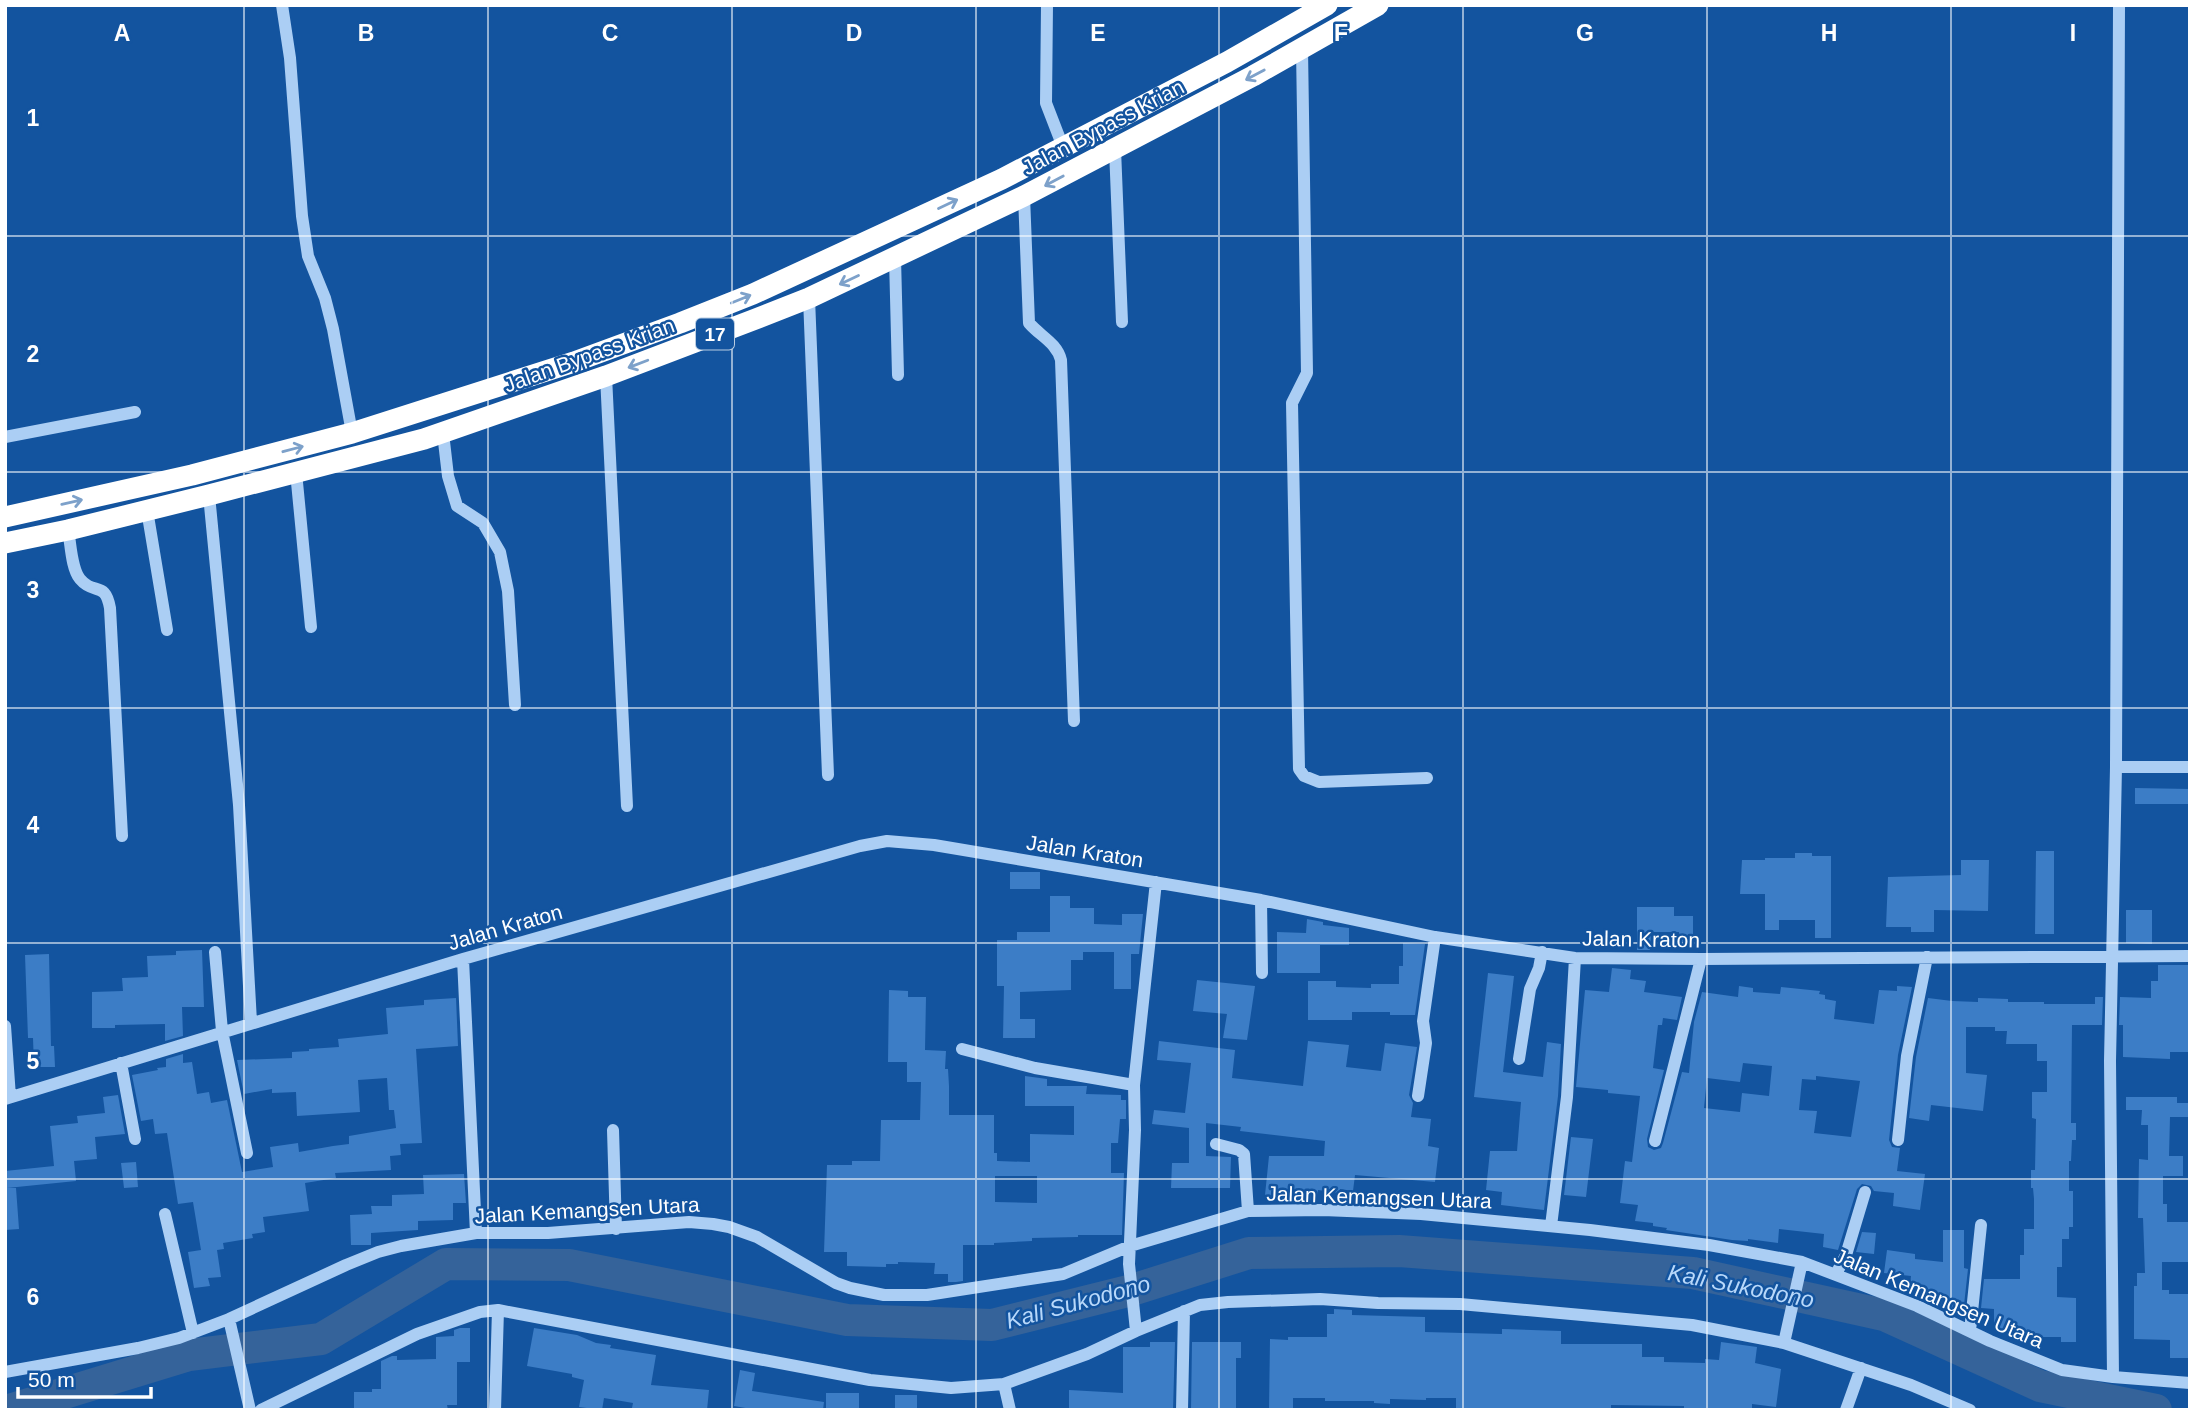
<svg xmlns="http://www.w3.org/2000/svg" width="2195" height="1415" viewBox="0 0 2195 1415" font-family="Helvetica,sans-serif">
<rect width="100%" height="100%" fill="#13549f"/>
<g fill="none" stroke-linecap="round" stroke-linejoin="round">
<path stroke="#35639a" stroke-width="32" d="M9,1410L189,1355L321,1339L446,1264L569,1265L847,1320L992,1325L1132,1290L1249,1253L1399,1251L1693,1273L1884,1315L2040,1386L2156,1410"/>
</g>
<path fill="#3c7dc6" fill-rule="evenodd" d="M2135,788L2190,789V804H2135Z
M2036,851H2054V934H2035Z
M1795,853H1812V856H1831V938H1815V920H1779V930H1765V894H1740L1742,860H1765V858H1795Z
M1961,860H1989L1988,911L1934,910V932H1911V927H1886L1888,877L1961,875Z
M1010,872H1040V889H1010Z
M1050,896H1070V908H1094V924L1122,925V914H1143L1139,954H1131V989H1114V952H1083V960H1071V990L1020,992V1019H1035V1038H1003L1004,986H997V940H1017V932H1050Z
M1637,907H1674V916H1693V942H1679V932H1651L1650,950H1637Z
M2126,910H2152V944L2126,943Z
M1307,919L1323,922V925L1349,928V945H1320V973H1277V932L1306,933Z
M1403,943L1425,944L1415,1015H1390V1012H1352V1020H1308V981H1336V987L1371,988V984H1399V966H1403Z
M202,950L204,1007H182L183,1036L165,1041V1024L115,1025V1028H92V992L123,991L122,978L148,977L147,956L176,955V951Z
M49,954L51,1046H54L55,1067H34L33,1038H28L25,955Z
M2158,965H2190V1052H2170V1059L2123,1057V1025H2119L2120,997L2151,998V981H2158Z
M1612,968L1631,970L1630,979L1646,981L1644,992L1682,997L1677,1020L1663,1018L1662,1025H1658L1653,1068L1664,1070L1647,1139L1648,1147L1654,1150L1661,1148L1663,1143L1682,1072L1689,1073L1694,1022L1702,992L1738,997L1739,986L1753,988V992L1780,994L1781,987L1820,991L1819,994L1825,995V999L1836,1001L1834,1019L1874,1024L1879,990L1897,991V986L1912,987L1898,1055L1889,1140L1892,1147L1900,1148L1897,1171L1925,1174L1920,1210L1893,1206L1894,1193L1874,1191L1871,1186L1862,1184L1857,1189L1838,1250L1823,1247L1824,1234L1779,1229L1778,1243L1748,1239V1241L1732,1240L1666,1230L1667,1228L1653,1226V1223L1635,1221L1638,1205L1620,1203L1625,1161L1632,1162L1640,1096L1608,1093V1090L1576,1087L1585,990L1609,992ZM1743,1063L1772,1066L1769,1096L1742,1093L1740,1112L1704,1108L1707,1078L1740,1082ZM1816,1076L1860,1081L1851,1137L1814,1133L1817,1111L1799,1110L1802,1079L1816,1080Z
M1488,973L1514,976L1503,1072L1543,1077L1547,1042L1561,1044L1558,1096L1544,1210L1501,1205L1502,1192L1486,1190L1490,1151H1517L1521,1102L1474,1097Z
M1197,980L1255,986L1247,1040L1223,1038L1227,1014L1193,1011Z
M889,990L908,991V997H926L925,1050L946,1051L945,1069H948L949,1086V1115H994V1153H997V1161L1030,1162V1134L1074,1135V1106H1025V1076L1047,1079V1086H1087L1086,1094L1121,1095V1100H1126V1119H1120L1118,1143H1111V1173H1124L1122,1235H1078V1237L1032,1238V1241L994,1243V1245H963V1281L956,1282H948V1274H934L935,1263L898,1262V1264H886V1267L847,1266V1252H824L827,1165H852V1161H880L881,1120H920L921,1082H907V1062H888ZM995,1176H1037V1203L995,1202Z
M2095,997H2103L2102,1025H2072L2071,1123H2076V1140H2072L2071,1161H2069V1191H2073V1227H2069V1239H2062V1267H2057V1297L2076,1298V1342H2061V1337H2021V1333H2004V1330H1994V1309L1981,1308L1984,1279H2020V1255H2024V1229H2034V1199L2033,1188H2031V1170H2035L2036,1119L2032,1118V1092H2047V1061H2037V1044H2006L2007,1031H1995V1027H1966V1073L1987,1075L1983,1111L1931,1105L1929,1121L1909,1118L1916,1057L1928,998L1952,1001L1978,1002V998L2008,999V1002H2044V1004H2095Z
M456,998L458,1046L416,1049L422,1143L400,1144L401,1155L390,1156L391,1170L335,1173L336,1178L305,1183L309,1211L263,1217L265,1232L252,1234L253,1238L223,1243L224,1249L217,1250L221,1277L208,1278L210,1286L194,1288L188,1252L201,1250L193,1202L178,1204L167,1133L155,1134L153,1119L141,1121L132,1075L158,1070L157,1068L166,1067V1059L183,1054V1063L192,1062L197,1094L209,1092L211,1103L227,1100L242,1172L273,1167L270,1147L298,1143L299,1152L333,1146L349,1144V1136L396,1128L394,1110H389L387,1078L358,1080L360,1112L297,1116L296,1092L272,1093V1089L244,1094L237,1060L292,1058V1052L309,1051V1049L339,1047L338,1039L388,1034L386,1008L424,1005V1000Z
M1159,1041L1235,1050L1232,1078L1303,1086L1308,1041L1349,1045L1346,1067L1381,1071L1385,1043L1417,1047L1409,1095L1413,1103L1411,1117L1431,1119L1428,1146L1439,1148L1435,1182L1355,1175L1353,1191L1340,1189L1339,1193L1318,1190L1316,1201L1265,1195L1269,1156H1324L1325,1141L1240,1131L1241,1127L1206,1123V1156L1231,1157L1230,1188H1171L1172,1163H1189V1128L1152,1124L1154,1110L1185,1113L1191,1063L1157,1060Z
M118,1095L125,1134L95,1137L97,1159L74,1161L76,1181L7,1188H16L19,1229L5,1230V1171L54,1166L50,1126L78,1123L77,1116L105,1113L103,1097Z
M2126,1097H2177V1103H2189V1117H2170L2169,1156H2183V1176H2163V1204H2167V1222H2188V1262H2162V1290H2169V1294H2190V1358H2170V1340L2134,1339V1286H2137V1273H2145L2143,1218H2138L2139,1159L2148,1160V1125H2141L2142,1110H2126Z
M1571,1137L1593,1139L1586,1197L1564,1195Z
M136,1162L138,1187L124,1188L121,1163Z
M464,1174L466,1203H453V1220L418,1221V1230L371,1233V1245H351L350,1215L372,1214L371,1206H392V1195L424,1194L423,1175Z
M1943,1230H1964V1268L1968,1269L1963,1314L1952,1313L1947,1311V1308L1934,1305L1935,1301L1923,1299L1909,1294L1911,1276L1884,1273L1887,1250L1915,1254V1259L1943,1262Z
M1862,1232L1876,1233L1874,1254L1856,1252Z
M1334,1309L1352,1310V1315L1425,1317V1332L1502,1334V1329L1561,1331V1344H1642V1357H1664V1362L1705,1363V1359L1719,1360L1721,1342L1757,1347L1755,1363L1781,1369L1776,1407L1752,1404V1410H1684V1406L1611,1405V1410H1456V1398H1426V1400L1390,1399V1404L1374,1403V1401H1325V1398H1293V1410H1269L1270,1339L1288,1340V1337H1327V1314H1334Z
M460,1328H470V1362H457V1405H447L448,1410H354V1392H372V1389H381V1361L392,1356H397V1360L436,1359V1337L454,1336V1330Z
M534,1328L577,1335L596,1343L611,1345L610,1348L656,1355L651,1385L709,1390L707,1410H642L632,1408L633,1403L604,1398L602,1410L579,1407L584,1380L572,1377V1374L527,1366Z
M1150,1342H1175L1173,1410H1069V1390L1123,1393V1347H1150Z
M1192,1342H1241V1358H1236V1410H1191Z
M740,1370L755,1373L752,1391L824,1402L823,1410H757L734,1406Z
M826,1393H859V1410H826Z
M895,1395H917V1410H895Z"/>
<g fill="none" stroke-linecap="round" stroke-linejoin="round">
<path stroke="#abcef4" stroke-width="12" d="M282,5L290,58L302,216L308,256L325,298L333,329L352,433
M1047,5L1046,103L1063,147
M1302,49L1307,373L1292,403L1299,769L1304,776L1319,782L1427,778
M1115,149L1122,322
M1024,196L1029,323C1040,336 1057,343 1061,360L1074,721
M895,258L898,375
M809,298L828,775
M606,376L627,806
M443,433L448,476L457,506L483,523L500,552L508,591L515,705
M5,437L135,412
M296,472L311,627
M209,495L239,805L251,1022
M147,510L167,630
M68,530C71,544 71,568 80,579C94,596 105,580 110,608L122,836
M2116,767H2190
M1261,900L1262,973
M215,952L222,1031L247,1153
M463,959L476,1233
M5,1026L10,1097
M962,1049L1035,1068L1134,1085
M1519,1059L1530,989L1539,968L1542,952
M121,1063L135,1139
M1418,1096L1426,1043L1423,1021L1435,937
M5,1099L463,959L860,846L887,841L934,845L1261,900L1435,937L1575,958L1701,959L2190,956
M613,1130L616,1229
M1898,1140L1907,1056L1927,957
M1655,1141L1701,959
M1216,1144L1239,1150L1244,1154L1248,1211
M165,1214L193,1333
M1551,1226L1567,1097L1575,958
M1836,1274L1846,1255L1865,1192
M229,1319L250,1410
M1136,1331L1129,1264L1135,1130L1134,1085L1156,882
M1970,1331L1981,1225
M1784,1343L1802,1262
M5,1372L138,1348L179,1338L229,1319L346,1265L378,1252L401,1246L476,1233H548L689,1222L713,1224L729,1227L757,1237L836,1283L850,1288L884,1295H927L1063,1274L1130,1246L1248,1211L1323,1210L1421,1214L1590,1230L1709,1245L1802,1262L1917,1306L1990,1341L2062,1370L2113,1377L2190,1383
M2113,1377L2110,1061L2116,767L2119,5
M1004,1384L1010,1410
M261,1410L417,1334L480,1312L498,1310L870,1380L951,1388L1004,1384L1087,1354L1136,1331L1200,1305L1228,1302L1320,1299L1378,1303L1460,1304L1692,1325L1784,1343L1911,1385L1970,1410
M495,1410L498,1310
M1182,1410L1184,1311
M1846,1410L1861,1368"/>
<path stroke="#fff" stroke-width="21" d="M5,517L192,475L352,433L574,362L680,323L753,294L1002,179L1227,62L1327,5
M5,543L68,530L209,495L424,439L606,376L753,320L809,298L1024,196L1253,76L1378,5"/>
</g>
<defs><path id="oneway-shaft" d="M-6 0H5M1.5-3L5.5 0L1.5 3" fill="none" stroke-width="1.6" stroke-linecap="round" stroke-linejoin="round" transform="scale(1.75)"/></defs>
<g stroke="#7da1ca">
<use href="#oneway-shaft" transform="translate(1255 75) rotate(152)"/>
<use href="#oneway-shaft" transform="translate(1054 181) rotate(152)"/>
<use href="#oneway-shaft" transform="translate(948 204) rotate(-25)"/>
<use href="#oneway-shaft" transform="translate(849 280) rotate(155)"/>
<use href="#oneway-shaft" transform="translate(741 299) rotate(-22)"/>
<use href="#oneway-shaft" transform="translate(638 364) rotate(159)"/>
<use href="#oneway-shaft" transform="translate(293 449) rotate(-15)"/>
<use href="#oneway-shaft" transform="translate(72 502) rotate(-13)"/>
</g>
<path fill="none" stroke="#fff" stroke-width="2" stroke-opacity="0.55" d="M244,5V1410M488,5V1410M732,5V1410M976,5V1410M1219,5V1410M1463,5V1410M1707,5V1410M1951,5V1410M5,236H2190M5,472H2190M5,708H2190M5,943H2190M5,1179H2190"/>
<g text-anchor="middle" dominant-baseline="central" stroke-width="5" stroke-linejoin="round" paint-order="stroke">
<rect fill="#13549f" stroke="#b8cce2" stroke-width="2" x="696" y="318.5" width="38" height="31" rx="5"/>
<g font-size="19" font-weight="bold" fill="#fff">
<text x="715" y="334">17</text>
</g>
<g font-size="21" fill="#fff" stroke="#13549f">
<text transform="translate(1103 127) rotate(-28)">Jalan Bypass Krian</text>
<text transform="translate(589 355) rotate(-20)">Jalan Bypass Krian</text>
<text transform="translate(1085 851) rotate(9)">Jalan Kraton</text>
<text transform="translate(505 927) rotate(-16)">Jalan Kraton</text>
<text transform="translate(1641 939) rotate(1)">Jalan Kraton</text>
<text transform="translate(1379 1197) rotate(2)">Jalan Kemangsen Utara</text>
<text transform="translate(587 1210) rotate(-3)">Jalan Kemangsen Utara</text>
<text transform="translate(1939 1298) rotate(23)">Jalan Kemangsen Utara</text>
</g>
<g font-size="23" font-style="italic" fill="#b8d8fa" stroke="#13549f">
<text transform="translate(1741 1286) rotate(11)">Kali Sukodono</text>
<text transform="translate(1078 1302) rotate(-15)">Kali Sukodono</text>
</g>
</g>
<g font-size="23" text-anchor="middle" font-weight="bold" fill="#fff" stroke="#13549f" stroke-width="5" stroke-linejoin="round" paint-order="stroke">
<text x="122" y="41">A</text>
<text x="366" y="41">B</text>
<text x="610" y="41">C</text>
<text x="854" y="41">D</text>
<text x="1098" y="41">E</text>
<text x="1341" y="41">F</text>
<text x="1585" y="41">G</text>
<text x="1829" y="41">H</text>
<text x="2073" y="41">I</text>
<text x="33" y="126">1</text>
<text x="33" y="362">2</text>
<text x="33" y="598">3</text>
<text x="33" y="833">4</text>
<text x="33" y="1069">5</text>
<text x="33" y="1305">6</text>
</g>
<rect width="2195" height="1415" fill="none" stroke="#ffffff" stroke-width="14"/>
<path d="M18 1387v10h133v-10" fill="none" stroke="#ffffff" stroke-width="3.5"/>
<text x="28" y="1387" font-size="21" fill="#ffffff" stroke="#13549f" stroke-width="5" paint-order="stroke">50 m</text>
</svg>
